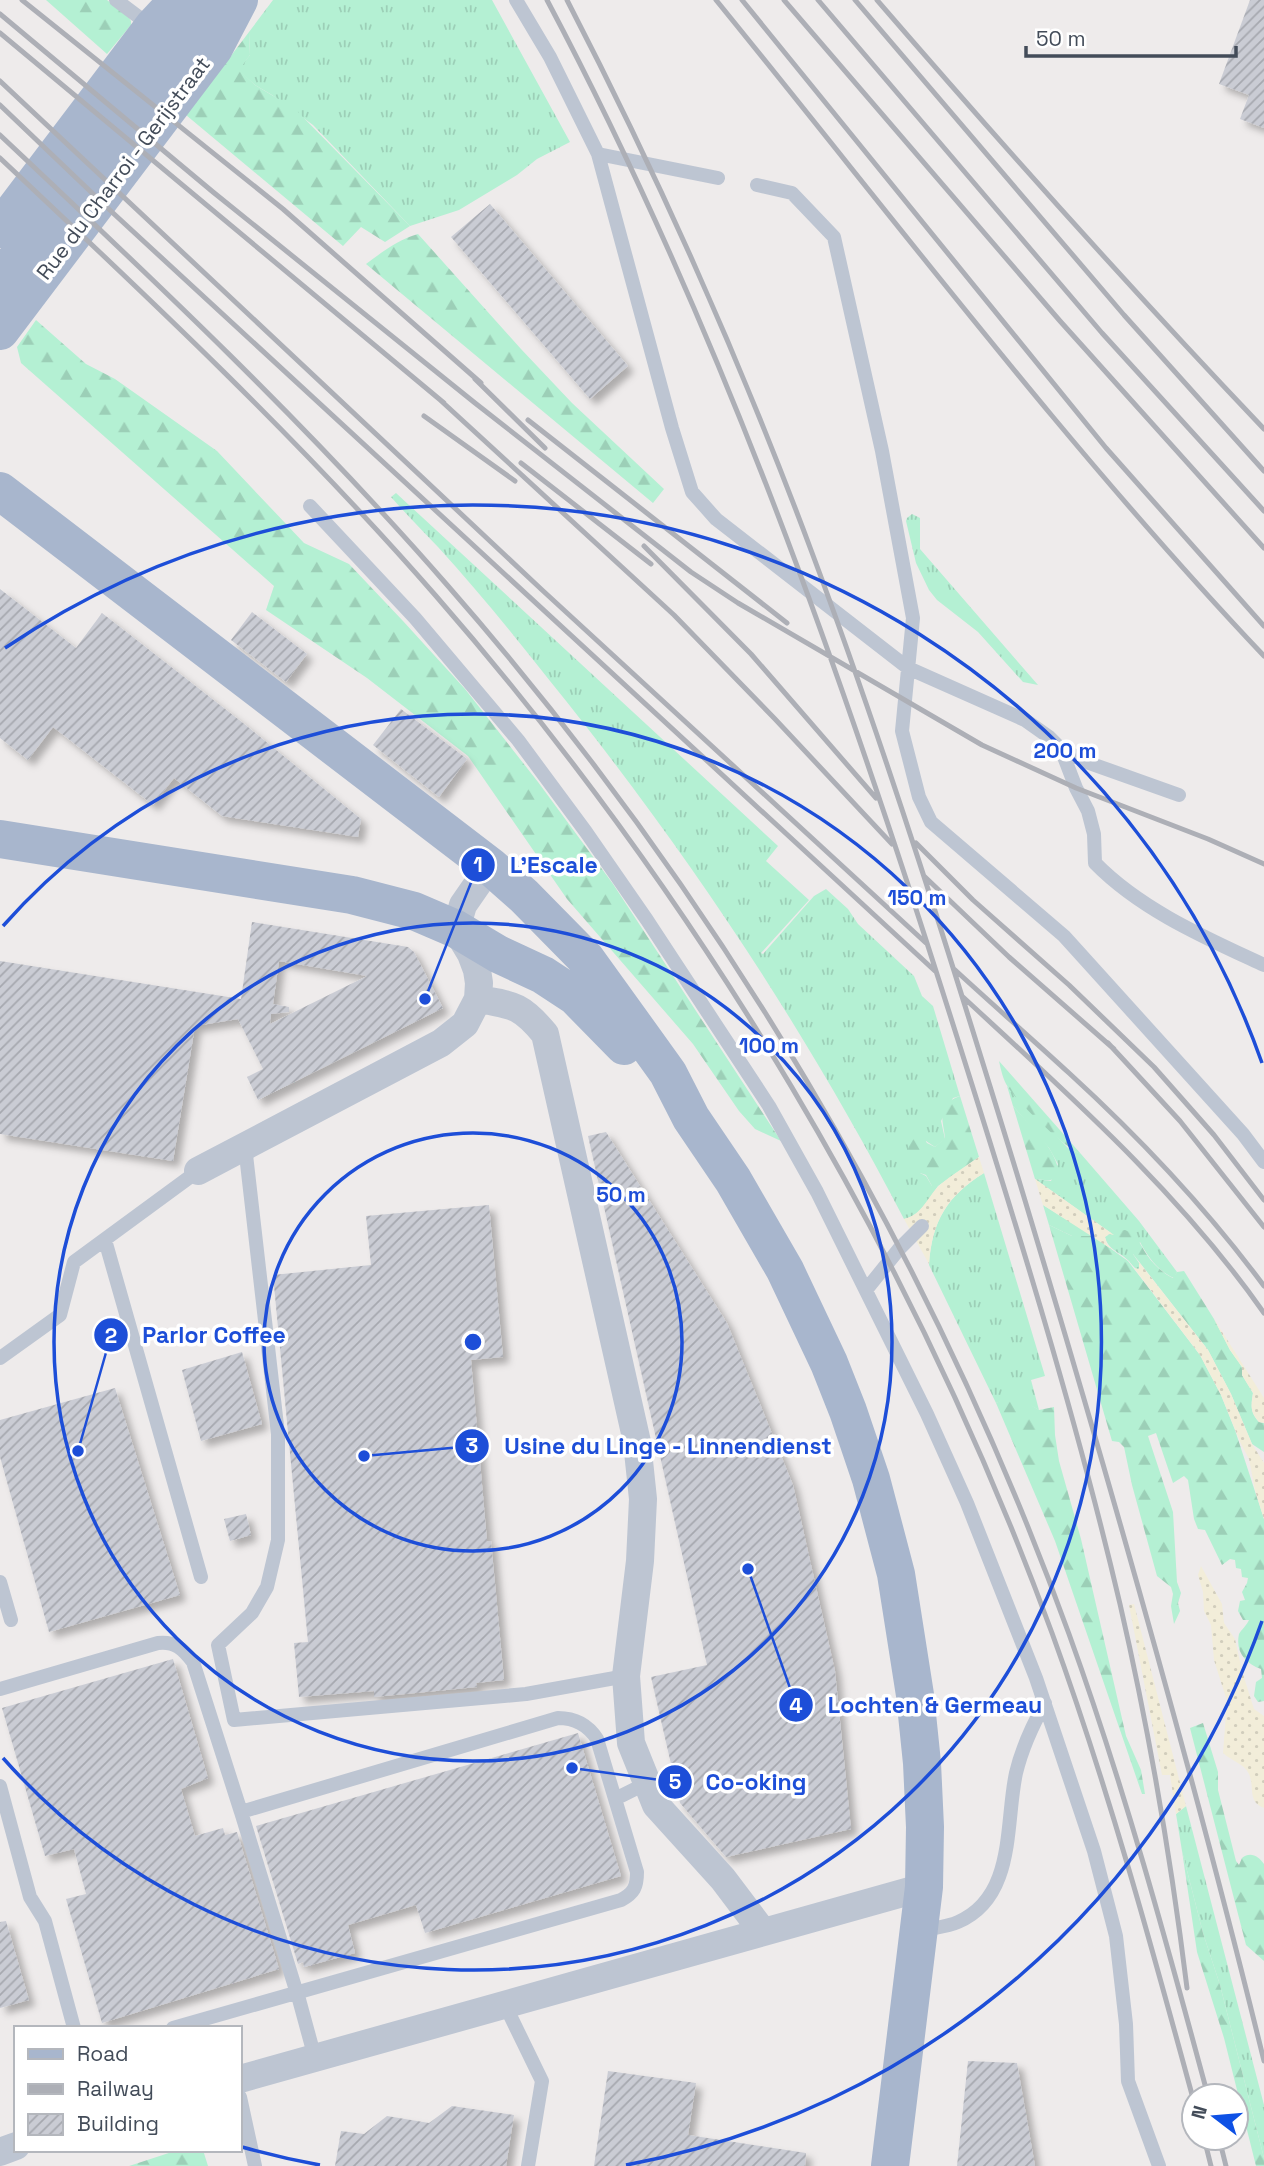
<svg xmlns="http://www.w3.org/2000/svg" width="1264" height="2166" viewBox="0 0 1264 2166" font-family="'Space Grotesk',sans-serif">
<defs>
<pattern id="grass-tufts" width="24" height="20" patternUnits="userSpaceOnUse" patternTransform="scale(1.75)"><rect width="24" height="20" fill="#b4f0d3"/><path d="M3 7l-1-3M5 7V3M7 7l1-3M15 17l-1-3M17 17v-4M19 17l1-3" fill="none" stroke="#9ccfb7"/></pattern>
<pattern id="forest-firs" width="22" height="20" patternUnits="userSpaceOnUse" patternTransform="scale(1.75)"><rect width="22" height="20" fill="#b4f0d3"/><path d="M5 1l3.5 6h-7zM16 11l3.5 6h-7z" fill="#9ccfb7"/></pattern>
<pattern id="sand-dots" width="8" height="8" patternUnits="userSpaceOnUse" patternTransform="scale(1.75)"><rect width="8" height="8" fill="#f2edd9"/><path d="M2 2h.1M6 6h.1" fill="none" stroke="#d1cdbc" stroke-width="1.8" stroke-linecap="round"/></pattern>
<pattern id="building-hatch" width="6" height="6" patternUnits="userSpaceOnUse" patternTransform="scale(1.75)"><rect width="6" height="6" fill="#caccd4"/><path d="M-1 1l2-2M0 6l6-6M5 7l2-2" fill="none" stroke="#a6a8af"/></pattern>
<filter id="shadow"><feDropShadow dx="6" dy="6" stdDeviation="3.5" flood-color="#0004"/></filter>
</defs>
<rect width="100%" height="100%" fill="#eeebeb"/>
<path fill="url(#grass-tufts)" d="M273,0H492L570,142L537,159L517,175L459,210L410,226L313,125L272,95L255,85L238,70L250,55L249,32Z
M396,493L778,846L766,861L809,900L761,953L763,954L814,896L826,889L848,909L858,924L914,976L922,996L933,1006L960,1096L953,1098L941,1121L945,1139L935,1147L926,1141L920,1173L926,1176L932,1186H938C929,1199 920,1216 904,1219C805,1028 685,848 550,681C514,635 477,590 438,547C422,530 406,514 391,497Z
M912,514L920,518V549L1038,685L1023,682L978,632L937,600L929,590L916,563L906,521L907,518Z
M1007,1086L1068,1148L1081,1154L1139,1221L1177,1272L1174,1278C1159,1272 1147,1256 1140,1242L1133,1254L1141,1266L1137,1270C1134,1267 1131,1264 1129,1261C1120,1252 1108,1250 1105,1237L1111,1233L1035,1179L1051,1181L1058,1164L1049,1148L1013,1106Z
M984,1173L1045,1376L1031,1380L1039,1410C1026,1402 1010,1396 996,1403L929,1265C932,1221 947,1196 984,1173Z
M1043,1205L1093,1236H1072L1049,1225Z
M1186,1806L1264,2105V2158L1220,1985L1203,1933L1182,1851L1176,1814Z"/>
<path fill="url(#forest-firs)" d="M46,0H107L128,16L131,21V25L107,54Z
M249,32L250,55L239,70L255,85L295,109L410,226L385,242L361,227L343,246L186,115Z
M418,234L521,349L572,403L664,489L653,503L366,264C381,253 399,239 418,234Z
M36,320L86,364L115,379L217,451L304,543L349,564L403,621L465,689L538,782L613,884L781,1141L755,1129L739,1111L693,1044L567,899L468,756L367,678L266,610L274,586L21,363L17,347Z
M999,1061L1081,1154C1067,1150 1016,1101 1008,1087C1003,1080 1001,1070 999,1061Z
M960,1096L979,1157L938,1186H932L926,1175L920,1173L917,1175L912,1171C908,1161 905,1147 913,1138L922,1136L927,1143L935,1147L945,1138C943,1119 935,1105 960,1096Z
M1013,1106C1030,1126 1055,1146 1059,1173C1053,1183 1046,1180 1035,1179Z
M1049,1225L1072,1236H1093L1128,1261L1200,1355L1221,1395L1235,1430L1264,1519V1701L1258,1702L1254,1696L1256,1682L1262,1678L1261,1669C1246,1664 1235,1652 1239,1634C1241,1630 1247,1625 1249,1620H1243L1238,1611L1240,1601L1245,1600L1242,1592L1247,1583L1248,1578L1242,1577L1241,1569L1236,1568L1235,1560L1230,1559L1222,1565L1205,1530L1198,1529L1194,1519L1188,1480L1184,1476L1173,1483L1156,1433L1148,1436L1173,1512L1177,1582L1181,1593L1178,1603L1180,1611L1174,1624L1171,1606L1173,1594L1171,1587L1157,1576L1132,1485L1124,1447L1119,1442L1112,1441Z
M1125,1230C1138,1235 1140,1245 1147,1255C1153,1264 1164,1274 1173,1278L1177,1272L1184,1271L1214,1319L1230,1350L1242,1367V1375L1253,1393C1251,1406 1250,1412 1259,1422L1264,1423V1452L1252,1444L1231,1394L1208,1350L1133,1254L1116,1237L1118,1231Z
M1015,1399L1026,1402L1039,1410L1054,1407L1055,1435L1059,1461L1081,1539L1126,1736L1141,1770L1145,1794H1142L1055,1541L996,1403L1002,1400Z
M1203,1723L1218,1772V1790L1236,1861L1239,1865L1242,1858C1250,1851 1259,1856 1264,1864V1961L1246,1945L1190,1728Z
M1182,1851L1203,1933L1220,1985L1264,2158V2166H1256L1224,2038L1197,1952Z
M178,2150H203L208,2166H129Z"/>
<path fill="url(#sand-dots)" d="M979,1157L984,1173C947,1196 932,1221 929,1264L904,1219C923,1215 927,1196 941,1184C953,1174 966,1166 979,1157Z
M1035,1179L1114,1235L1109,1234L1105,1237L1107,1244L1113,1250L1043,1205Z
M1139,1262L1208,1350L1231,1394L1252,1444L1264,1463V1519L1255,1490L1249,1459L1241,1444L1221,1395L1200,1355L1134,1268L1139,1269Z
M1214,1319L1264,1398V1423L1259,1422C1250,1412 1251,1406 1253,1393L1242,1375V1367L1230,1350Z
M1201,1566L1222,1604L1224,1623L1235,1639L1242,1671L1254,1709L1264,1716V1808C1247,1801 1255,1788 1249,1774C1244,1763 1231,1761 1223,1753L1227,1701L1214,1660L1211,1625L1204,1611L1203,1592L1198,1575Z
M1134,1604L1186,1806L1176,1814L1170,1775H1162L1129,1605Z"/>
<path fill="url(#building-hatch)" fill-rule="evenodd" filter="url(#shadow)" d="M1250,0H1264V128L1240,119L1249,95L1219,84Z
M490,204L628,366L590,399L451,237Z
M0,589L76,648L102,613L243,723L361,819L358,837L222,816L174,778L153,805L53,727L28,760L0,738Z
M252,612L307,654L286,682L231,640Z
M401,709L467,759L439,797L373,745Z
M252,922L408,947L414,952L443,1008L258,1100L247,1077L263,1069L238,1019L195,1026L173,1161L0,1134V961L241,999ZM279,961L367,976L270,1024L271,1014L289,1012V1007L273,1004Z
M606,1132L727,1323L793,1485L835,1671L851,1829L726,1857L680,1803L651,1677L707,1665L588,1136Z
M489,1205L503,1357L471,1360L487,1541H491L504,1680L476,1683L477,1687L374,1697V1691L299,1697L294,1643L308,1642L273,1275L371,1265L366,1216Z
M242,1352L262,1424L201,1441L182,1370Z
M115,1388L180,1595L49,1632L0,1457V1420Z
M246,1514L251,1535L230,1541L224,1519Z
M173,1659L208,1778L181,1789L195,1836L223,1828L225,1835L237,1832L279,1969L102,2023L66,1899L86,1894L74,1849L45,1856L2,1708Z
M578,1733L621,1876L425,1933L416,1905L348,1925L355,1953L304,1967L303,1962L298,1964L256,1826Z
M6,1921L29,2000L0,2008V1922Z
M968,2061L1017,2063L1035,2166H957Z
M608,2071L696,2083L688,2135L806,2153L805,2166H594Z
M452,2106L514,2115L506,2166H335L341,2131L364,2134L387,2116L429,2123Z"/>
<g fill="none" stroke-linecap="round" stroke-linejoin="round">
<path stroke="#bdc5d2" stroke-width="14" d="M116,0L152,27
M516,0L550,57L598,154L672,428L692,492L716,519L908,668L1025,720L1049,737L1061,749L1076,788L1088,811L1094,834L1095,863C1141,910 1206,938 1264,965
M598,154L718,178
M757,185L792,193L834,237L882,451L913,618L902,731L919,797L931,822L1064,936L1243,1134L1264,1162
M310,506L415,618L518,740L586,832L647,920L769,1106L817,1192L927,1414L967,1503L1036,1678L1094,1851L1116,1936L1126,2024L1128,2081L1159,2166
M1061,749L1089,763L1179,795
M245,1146L278,1434V1540L267,1587L252,1613L218,1645L234,1720L526,1694L626,1676
M105,1240L201,1577
M866,1290L899,1249L922,1226
M0,1358L60,1315L74,1262L198,1171
M0,1582L11,1620
M0,1689L158,1643C175,1641 183,1649 193,1662L241,1812
M0,1786L30,1897L45,1921L74,2028
M615,1799L647,1783
M921,1931C932,1928 947,1927 958,1922C1016,1897 1005,1823 1016,1773C1022,1748 1032,1726 1045,1703
M505,2005L542,2081L528,2166
M173,2028L621,1900C634,1893 637,1887 637,1872L597,1739C588,1725 575,1718 558,1718L241,1812L295,1987L297,1992L315,2058
M240,2097L255,2166"/>
<path stroke="#bdc5d2" stroke-width="28" d="M478,999C513,1005 521,1005 545,1034L637,1442L643,1499L640,1561L626,1676L631,1743L656,1805L723,1879L763,1932
M198,1171L441,1043L465,1024L478,999L479,983L477,970L471,954L456,929L463,905L490,866
M240,2079L924,1887
M0,2152L16,2146"/>
<path stroke="#a8b6cd" stroke-width="38" d="M0,229L153,27L178,0
M0,281L211,0
M0,331L214,48L239,0
M0,491L490,866L524,896L586,959L668,1073L691,1118L733,1180L785,1270L829,1363L848,1411L871,1479L896,1574L915,1695L922,1763L925,1827L924,1887L890,2166
M0,839L352,895L414,911L456,929L498,954L543,975L575,996L624,1046"/>
<path stroke="#adafb6" stroke-width="5" d="M22,0L283,209L481,383
M547,0C722,330 845,682 957,1037C1016,1224 1075,1412 1120,1604C1149,1730 1171,1859 1187,1988
M567,0C659,178 741,362 811,550C888,756 953,965 1017,1174C1106,1468 1191,1763 1264,2061
M716,0C896,221 1068,449 1264,656
M742,0L1106,448L1264,626
M784,0L1060,321L1264,548
M818,0L1102,333L1264,511
M855,0L1124,315L1264,471
M877,0C1003,146 1131,289 1264,429
M0,14L213,192L475,403L691,572L738,603L982,745L1076,788L1208,839L1264,864
M0,33L444,403
M0,81L541,589L926,943
M0,105L113,213L935,971
M0,135C154,280 309,426 448,586C716,892 930,1251 1069,1634C1124,1786 1166,1940 1208,2096
M0,158C150,299 300,440 436,596C701,900 913,1254 1052,1633C1108,1787 1151,1944 1194,2102
M475,379L545,448
M438,398L674,615L775,719L892,844
M424,416L515,481
M528,420L787,623
M521,463L651,564
M644,546L751,654L876,798
M916,843L973,900L1069,985L1154,1067L1214,1135L1264,1200
M924,876L1009,957L1114,1049
M954,969C992,1004 1031,1038 1069,1073C1140,1138 1207,1209 1264,1286
M963,997C1070,1096 1180,1193 1264,1313
M1108,1043L1180,1121L1264,1227
M1204,2138L1211,2166
M1219,2138L1226,2166"/>
</g>
<g fill="none" stroke="#1d4ed8" stroke-width="3.5">
<circle cx="473" cy="1342" r="209"/>
<circle cx="473" cy="1342" r="419"/>
<path d="M3 926A628 628 0 1 1 3 1758"/>
<path d="M1262 1621A837 837 0 0 1 626 2165M320 2165A837 837 0 0 1 242 2147M5 648A837 837 0 0 1 1262 1063"/>
</g>
<g text-anchor="middle" dominant-baseline="central" stroke-width="7" stroke-linejoin="round" paint-order="stroke">
<g font-size="21" fill="#434c59" stroke="#fff">
<text transform="translate(123 168) rotate(-53)">Rue du Charroi - Gerijstraat</text>
</g>
</g>
<circle cx="473" cy="1342" r="10" fill="#1d4ed8" stroke="#fff" stroke-width="3.5"/>
<g font-size="21" text-anchor="middle" font-weight="bold" fill="#1d4ed8" stroke="#fff" stroke-width="7" stroke-linejoin="round" paint-order="stroke">
<text x="1065" y="758">200 m</text>
<text x="917" y="905">150 m</text>
<text x="769" y="1053">100 m</text>
<text x="621" y="1202">50 m</text>
</g>
<path fill="none" stroke="#1d4ed8" stroke-width="2.5" d="M425 999L478 865M78 1451L111 1335M364 1456L472 1446M748 1569L796 1705M572 1768L675 1782"/>
<g fill="#1d4ed8" stroke="#fff" stroke-width="2.5">
<circle cx="425" cy="999" r="7"/>
<circle cx="78" cy="1451" r="7"/>
<circle cx="364" cy="1456" r="7"/>
<circle cx="748" cy="1569" r="7"/>
<circle cx="572" cy="1768" r="7"/>
<circle cx="478" cy="865" r="18"/>
<circle cx="111" cy="1335" r="18"/>
<circle cx="472" cy="1446" r="18"/>
<circle cx="796" cy="1705" r="18"/>
<circle cx="675" cy="1782" r="18"/>
</g>
<g font-size="21" text-anchor="middle" font-weight="bold" fill="#fff">
<text x="478" y="872">1</text>
<text x="111" y="1343">2</text>
<text x="472" y="1453">3</text>
<text x="796" y="1713">4</text>
<text x="675" y="1789">5</text>
</g>
<g font-size="23" text-anchor="middle" font-weight="bold" fill="#1d4ed8" stroke="#fff" stroke-width="7" stroke-linejoin="round" paint-order="stroke">
<text x="554" y="873">L'Escale</text>
<text x="214" y="1343">Parlor Coffee</text>
<text x="668" y="1454">Usine du Linge - Linnendienst</text>
<text x="935" y="1713">Lochten &amp; Germeau</text>
<text x="756" y="1790">Co-oking</text>
</g>
<rect x="14" y="2026" width="228" height="126" fill="#ffffff" stroke="#b4b7bd" stroke-width="2"/>
<rect x="28" y="2049" width="35" height="10" fill="#a8b6cd" stroke="#b4b7bd" stroke-width="2"/>
<text x="77" y="2061" font-size="21" fill="#434c59">Road</text>
<rect x="28" y="2084" width="35" height="10" fill="#adafb6" stroke="#b4b7bd" stroke-width="2"/>
<text x="77" y="2096" font-size="21" fill="#434c59">Railway</text>
<rect x="28" y="2114" width="35" height="21" fill="url(#building-hatch)" stroke="#b4b7bd" stroke-width="2"/>
<text x="77" y="2131" font-size="21" fill="#434c59">Building</text>
<g transform="translate(1215 2117) rotate(286)"><circle r="33" fill="#ffffff" stroke="#b4b7bd" stroke-width="2"/>
<path d="M0-5L12 26L0 18L-12 26Z" fill="#0e51e5"/>
<text y="-10" font-size="19" font-weight="bold" text-anchor="middle" fill="#434c59">N</text>
</g>
<path d="M1026 46v10h210v-10" fill="none" stroke="#434c59" stroke-width="3.5"/>
<text x="1036" y="46" font-size="21" fill="#434c59" stroke="#ffffff" stroke-width="5" paint-order="stroke">50 m</text>
</svg>
